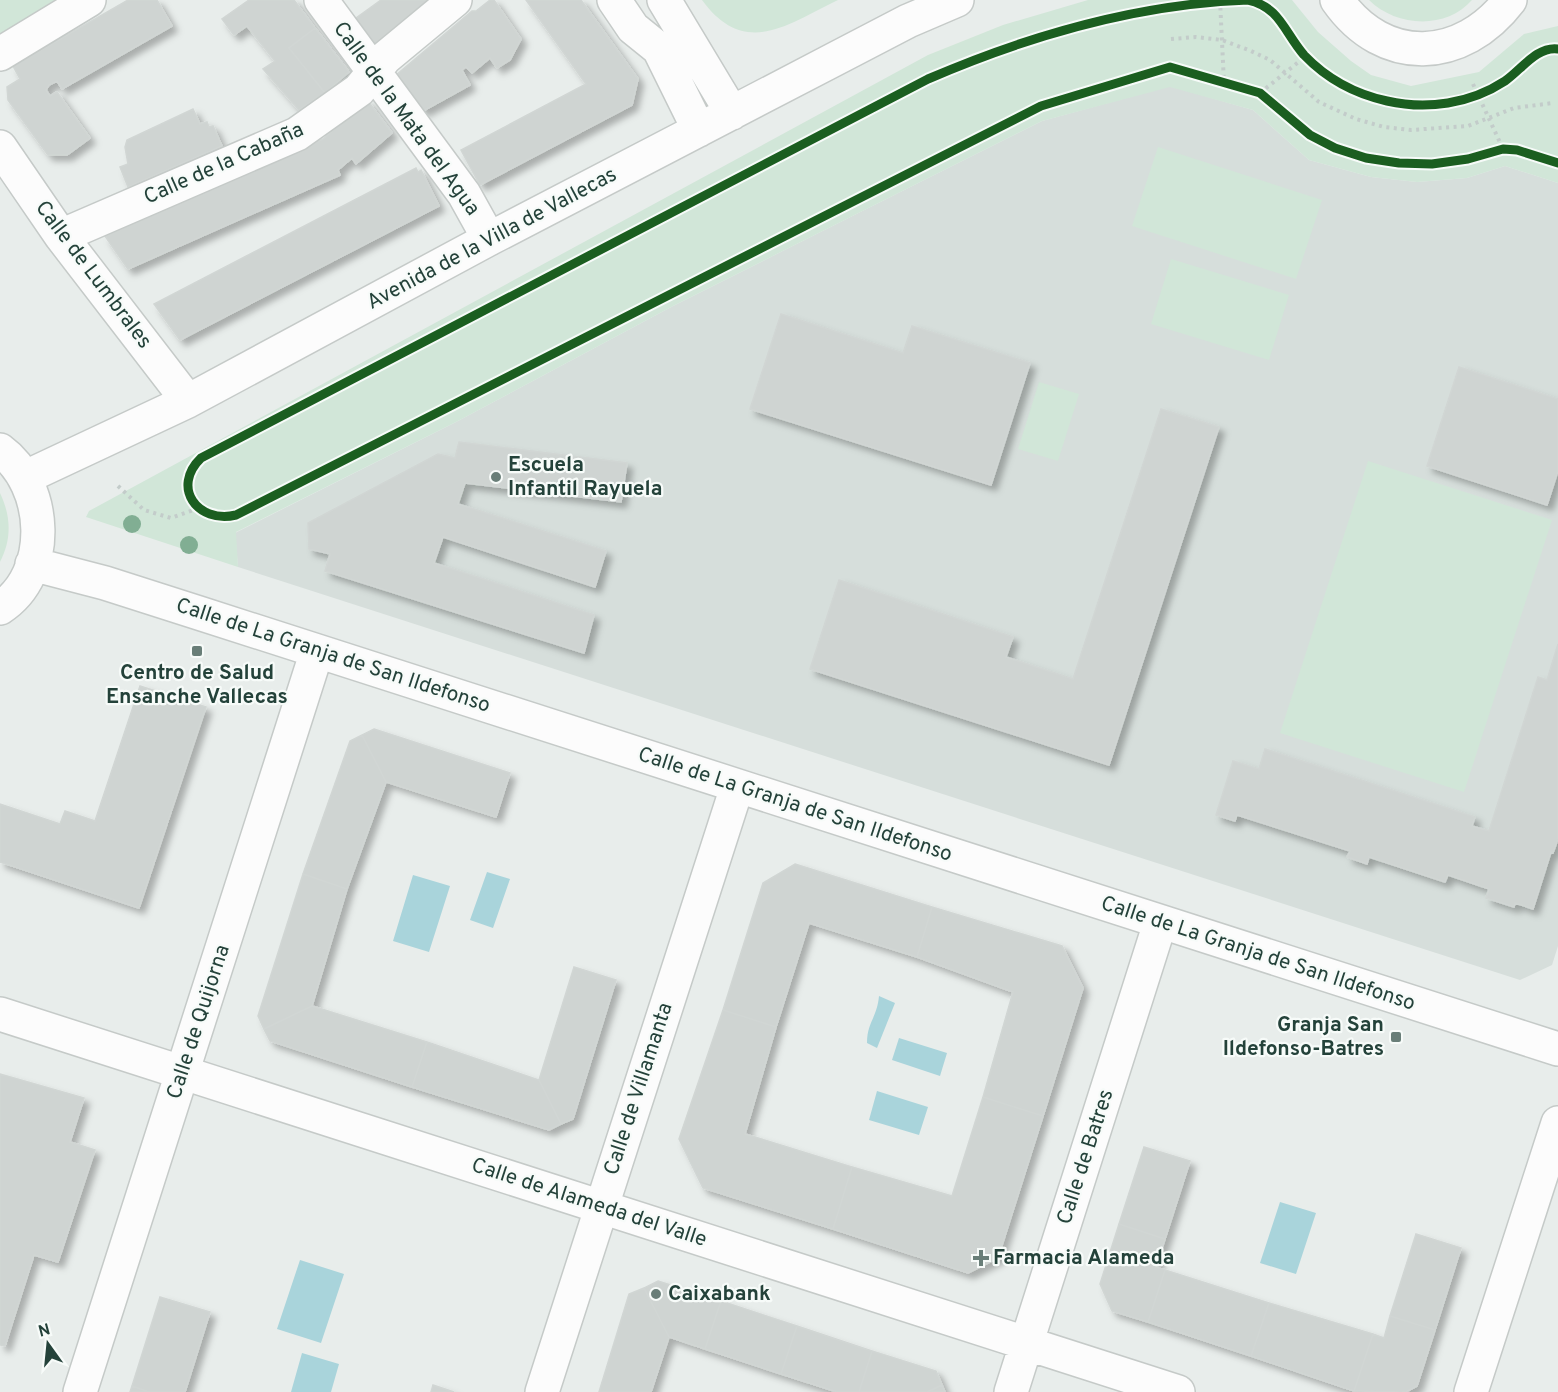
<svg xmlns="http://www.w3.org/2000/svg" width="1558" height="1392" viewBox="0 0 1558 1392" font-family="Overpass,sans-serif">
<defs>
<filter id="shadow"><feDropShadow dx="5.5" dy="5.5" stdDeviation="3" flood-color="#0004"/></filter>
</defs>
<rect width="100%" height="100%" fill="#e8edeb"/>
<path fill="#d6dedb" d="M1170,86L1253,110L1309,160L1371,177L1417,182L1467,178L1505,166L1558,183V946L1552,965L1520,980L238,567L235,533L456,422L673,306L1042,121Z"/>
<path fill="#d1e6d8" d="M0,0H58L0,38Z
M702,0H838C788,24 745,59 702,0Z
M1088,0H1292L1318,32L1351,61L1371,75L1411,86L1479,72L1524,34L1558,26V183L1505,166L1467,178L1417,182L1371,177L1309,160L1253,110L1170,87L1042,121L673,306L456,422L236,532L238,567L86,517L89,511L928,55L1003,25Z
M1369,0H1472C1446,30 1396,27 1369,0Z
M1158,147L1322,200L1296,279L1132,226Z
M1171,259L1289,295L1269,360L1151,324Z
M1039,382L1079,394L1058,461L1018,449Z
M1368,461L1552,520L1464,792L1280,733Z
M0,493C11,516 12,539 0,562Z"/>
<path fill="#a9d4db" d="M487,872L510,879L493,928L470,920Z
M413,875L450,886L429,952L393,941Z
M879,996L895,1003L877,1048L867,1043C867,1022 877,1018 879,996Z
M899,1038L947,1053L940,1076L892,1060Z
M877,1091L928,1107L919,1135L869,1120Z
M1280,1202L1316,1213L1296,1274L1260,1263Z
M300,1260L344,1274L321,1343L277,1329Z
M302,1353L339,1364L331,1392H291Z"/>
<path fill="#cfd4d2" stroke="#d1d6d4" stroke-width="1.5" filter="url(#shadow)" d="M128,0H157L172,26L62,89L57,81L49,85L46,90L50,96L57,92L90,138L67,155H48L8,100L7,87L20,79L13,66Z
M249,0H294L315,28L289,48L325,93L299,110L263,69L275,61L247,26L234,35L222,19Z
M381,0H431L373,48L352,21Z
M490,0H494L521,39L510,60L497,68L490,58L472,73L466,67L462,70L470,85L423,111L396,75L472,11H476Z
M526,0H581L638,79L632,105L480,185L461,150L586,84Z
M315,28L349,72L325,93L289,48Z
M367,100L392,133L356,164L352,158L338,170L340,175L128,269L105,236L323,139Z
M193,109L200,124L207,122L209,127L213,126L222,146L128,187L120,167L128,164L125,147L127,140Z
M416,168L418,172L421,170L439,206L180,340L154,304Z
M781,314L903,353L912,326L1030,363L991,485L750,409Z
M1459,367L1558,399V471L1547,505L1427,466Z
M1161,409L1219,427L1109,765L810,669L839,580L1013,637L1006,657L1073,679Z
M459,442L627,463L621,502L465,483L458,504L606,551L595,587L443,537L434,563L594,615L584,653L325,571L330,554L309,549L308,523L438,454L455,458Z
M1558,644V839L1553,853L1551,852L1533,909L1515,903L1514,907L1486,898L1489,889L1448,875L1445,882L1369,857L1367,864L1347,857L1350,851L1237,815L1235,821L1216,815L1233,761L1259,769L1265,749L1475,817L1472,826L1489,831L1538,677L1547,680Z
M140,686L206,707L139,908L0,862V804L60,824L65,811L95,821Z
M374,729L510,773L496,817L386,782L362,735Z
M362,735L386,782L347,889L303,874L350,741Z
M795,864L932,907L917,957L809,923L776,1027L723,1010L763,883Z
M303,874L347,889L312,1006L264,1029L258,1016Z
M932,907L1062,946L1083,988L1043,1116L983,1097L1013,992L917,957Z
M574,967L616,980L573,1119L561,1124L539,1080Z
M312,1006L427,1042L412,1087L270,1041L264,1029Z
M723,1010L776,1027L745,1134L852,1167L833,1229L703,1188L679,1139Z
M427,1042L539,1080L561,1124L549,1130L412,1087Z
M0,1074L84,1098L70,1142L95,1150L58,1262L34,1255L5,1346L0,1345Z
M983,1097L1043,1116L998,1258L968,1273L833,1229L852,1167L952,1196Z
M1144,1147L1190,1161L1165,1239L1119,1224Z
M1119,1224L1165,1239L1156,1267L1165,1270L1148,1322L1112,1311L1100,1284Z
M1416,1234L1461,1248L1435,1330L1390,1316Z
M1165,1270L1269,1303L1251,1356L1148,1322Z
M658,1281L721,1301L705,1349L669,1337L644,1288Z
M644,1288L669,1337L651,1392H599L629,1294Z
M160,1297L210,1312L185,1392H149L132,1386Z
M721,1301L797,1326L781,1374L705,1349Z
M1269,1303L1373,1334L1354,1391L1251,1356Z
M1390,1316L1435,1330L1417,1386L1406,1392L1354,1391L1373,1334L1384,1338Z
M797,1326L872,1351L859,1392H837L781,1374Z
M872,1351L936,1371L942,1385L927,1392H859Z
M433,1385L454,1392H431Z
M942,1385L945,1392H927Z
M132,1386L149,1392H130Z"/>
<g fill="none" stroke-linecap="round" stroke-linejoin="round">
<g stroke="#c5cac8" stroke-width="36">
<path id="street" d="M321,0L464,194L489,239
M614,0L633,28L659,49L699,130
M664,0L732,113
M1337,0C1384,67 1462,63 1510,0
M0,54L89,0
M0,147L61,236L188,401
M61,236L297,134L359,90L385,58L455,0
M0,450C48,485 53,574 0,608
M26,477L188,401L489,239L835,59L908,21L957,0
M32,564L105,583L202,614L1558,1049
M0,1014L1178,1392
M80,1392L317,651
M542,1392L737,787
M1011,1392L1160,923
M1471,1392L1558,1123"/>
</g>
<path stroke="#c3ccca" stroke-width="4" stroke-dasharray="3 4.5" stroke-linecap="butt" d="M1220,0L1224,83
M1171,39L1196,37L1222,40L1251,51L1270,60L1319,102L1356,119L1384,127L1411,130L1468,126L1514,108L1553,103
M1473,84L1503,149
M1260,93L1306,56
M118,486L144,510L171,518L199,508"/>
<use href="#street" stroke="#fcfcfc" stroke-width="33"/>
<g stroke="#f7fbf9" stroke-width="13">
<path id="cycleway" d="M1558,49C1537,46 1521,70 1505,81C1470,104 1427,110 1387,101C1355,94 1326,78 1304,55C1284,32 1280,7 1248,0C1136,4 1030,35 928,79L201,458C171,487 197,524 236,515L1041,106L1170,67L1260,93L1310,135L1335,148L1366,158L1399,163L1432,164L1468,159L1503,149L1517,150L1558,163"/>
</g>
<use href="#cycleway" stroke="#1b5e20" stroke-width="9"/>
</g>
<g fill="#81ae93">
<circle cx="132" cy="524" r="9"/>
<circle cx="189" cy="545" r="9"/>
</g>
<g fill="#697e78" stroke="#f7fbf9" stroke-width="2">
<circle cx="496" cy="477" r="6"/>
<rect x="191" y="645" width="12" height="12" rx="3"/>
<rect x="1390" y="1031" width="12" height="12" rx="3"/>
<path d="M978 1249h6v6h6v6h-6v6h-6v-6h-6v-6h6z"/>
<circle cx="656" cy="1294" r="6"/>
</g>
<g text-anchor="middle" dominant-baseline="central" stroke-width="4.5" stroke-linejoin="round" paint-order="stroke">
<g font-size="21" fill="#24423a" stroke="#f7fbf9">
<text transform="translate(406 119) rotate(54)">Calle de la Mata del Agua</text>
<text transform="translate(224 164) rotate(-24)">Calle de la Cabaña</text>
<text transform="translate(492 239) rotate(-28)">Avenida de la Villa de Vallecas</text>
<text transform="translate(93 275) rotate(53)">Calle de Lumbrales</text>
<text transform="translate(333 656) rotate(18)">Calle de La Granja de San Ildefonso</text>
<text transform="translate(795 805) rotate(18)">Calle de La Granja de San Ildefonso</text>
<text transform="translate(1258 954) rotate(18)">Calle de La Granja de San Ildefonso</text>
<text transform="translate(199 1022) rotate(-72)">Calle de Quijorna</text>
<text transform="translate(639 1089) rotate(-72)">Calle de Villamanta</text>
<text transform="translate(1086 1157) rotate(-72)">Calle de Batres</text>
<text transform="translate(589 1203) rotate(18)">Calle de Alameda del Valle</text>
</g>
<g font-size="21" font-weight="bold" fill="#24423a" stroke="#f7fbf9" text-anchor="start">
<text x="508" y="465">Escuela<tspan x="508" dy="24">Infantil Rayuela</tspan></text>
<text x="197" y="673" text-anchor="middle">Centro de Salud<tspan x="197" dy="24">Ensanche Vallecas</tspan></text>
<text x="1384" y="1025" text-anchor="end">Granja San<tspan x="1384" dy="24">Ildefonso-Batres</tspan></text>
<text x="993" y="1258">Farmacia Alameda</text>
<text x="668" y="1294">Caixabank</text>
</g>
</g>
<g transform="translate(48 1344) rotate(345)" stroke="#f7fbf9" stroke-width="4.5" paint-order="stroke">
<path d="M0-4.5L10 22L0 15L-10 22Z" fill="#24423a"/>
<text y="-9" font-size="16" font-weight="bold" text-anchor="middle" fill="#24423a">N</text>
</g>
</svg>
